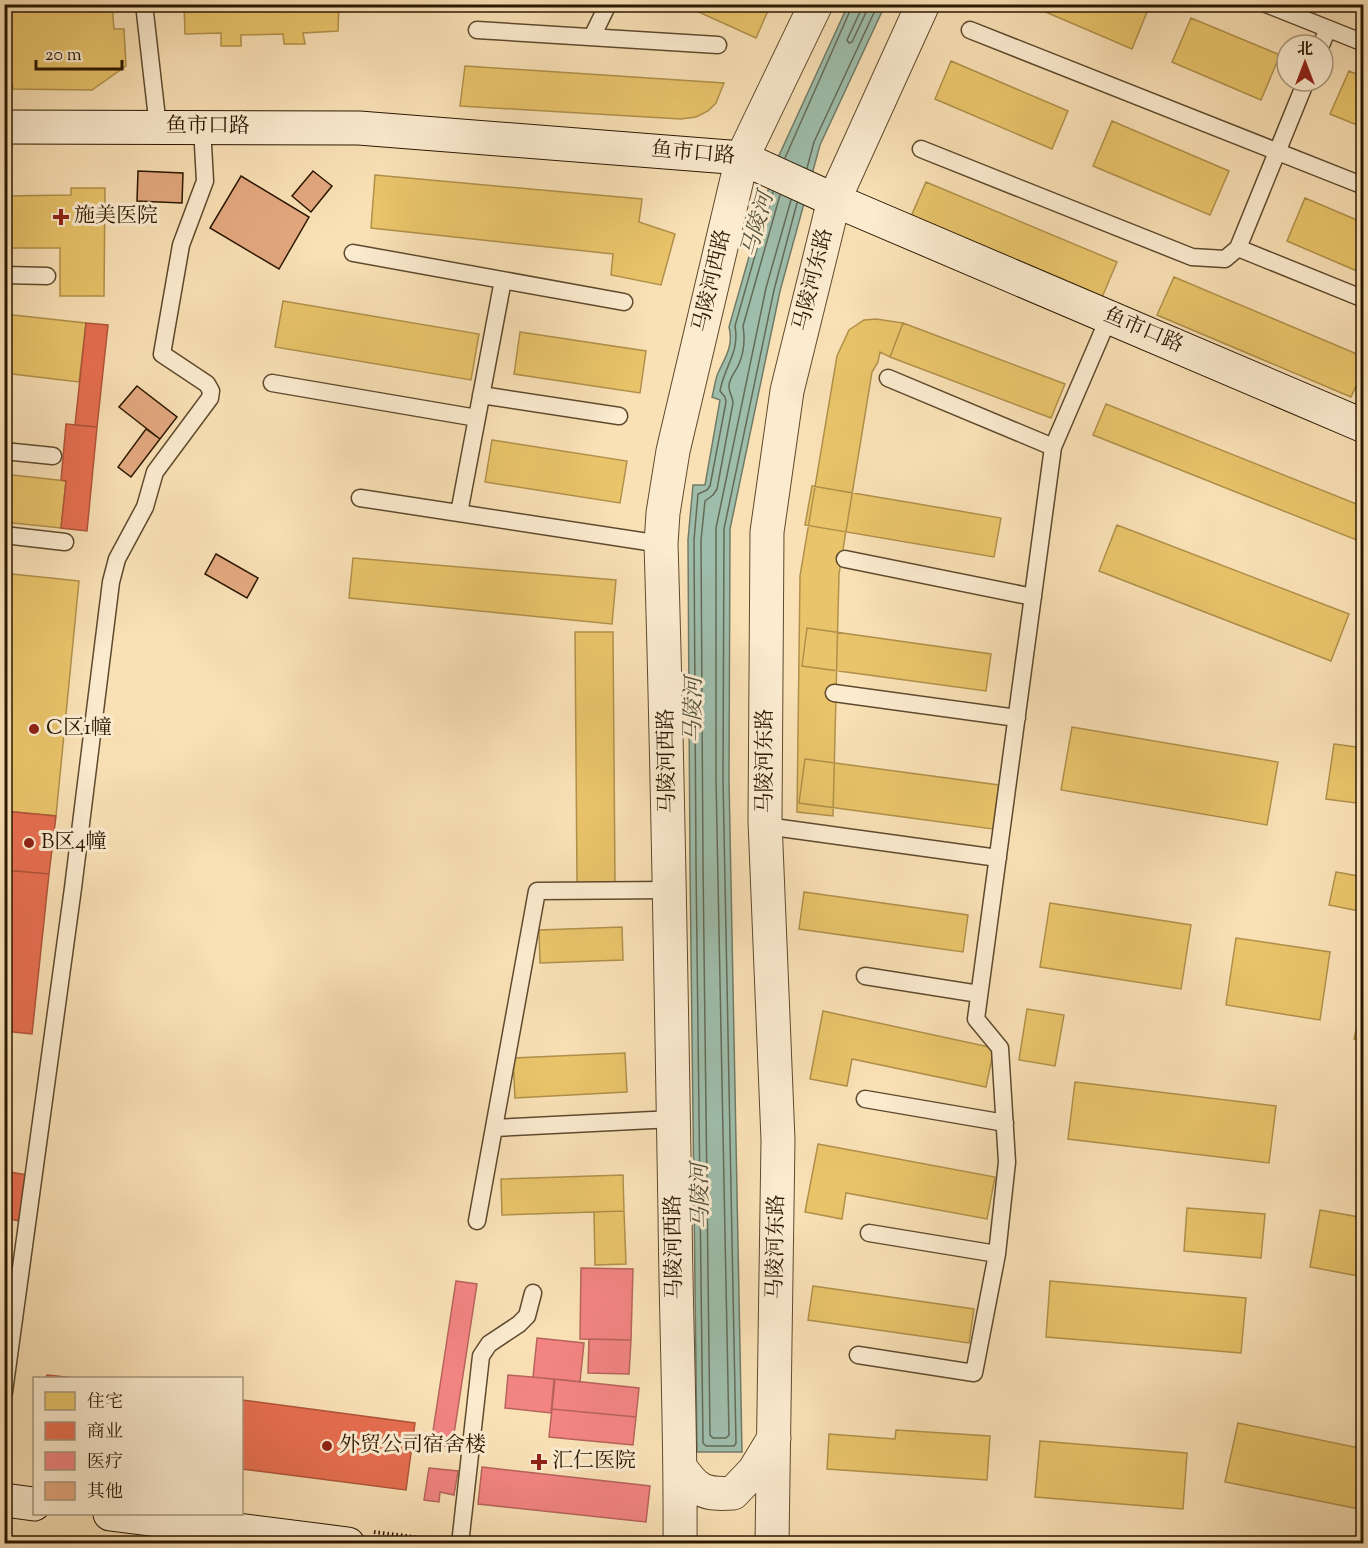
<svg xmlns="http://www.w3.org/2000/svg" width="1368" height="1548" viewBox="0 0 1368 1548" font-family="'Sorts Mill Goudy','Noto Serif SC',serif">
<rect width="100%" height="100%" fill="#f9e0b5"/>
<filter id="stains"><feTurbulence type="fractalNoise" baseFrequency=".00333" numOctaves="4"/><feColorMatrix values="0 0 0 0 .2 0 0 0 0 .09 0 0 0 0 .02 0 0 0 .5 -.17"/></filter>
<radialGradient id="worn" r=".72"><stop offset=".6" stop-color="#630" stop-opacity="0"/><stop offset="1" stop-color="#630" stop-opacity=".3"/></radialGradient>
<path fill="#9ebdab" stroke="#707b67" stroke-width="1.5" d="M848,5H885L820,145L780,291L730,529L729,779L742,1452H697L690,866L688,540L693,485H705L720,400L712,397C714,390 715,380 718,373C725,358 734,345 729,327L776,162Z"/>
<path fill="#e9c46a" stroke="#b0904a" stroke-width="1.5" d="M4,4H112L114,29H124L126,66L92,90L13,89L11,77H4Z
M184,4H339L338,31L303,33L305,44H284L283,34L241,35V46H221V33L185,34Z
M681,4H771L756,38Z
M1027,4H1143L1149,7L1132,49Z
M1191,18L1280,55L1261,100L1172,62Z
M951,61L1068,111L1052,149L935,99Z
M465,66L724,83L716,103L708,111L696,117L681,119L460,106Z
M1349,71L1364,77V128L1330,114Z
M1112,121L1229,171L1210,215L1093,166Z
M375,175L642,199L639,222L675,234L661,285L611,275L613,254L371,228Z
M926,182L1117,262L1100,302L909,221Z
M71,188H105L104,296H60V248H4V196L71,195Z
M1305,198L1364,223V274L1287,241Z
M1174,277L1364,357V368L1351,397L1157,315Z
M283,301L479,334L471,380L275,347Z
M4,314L86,323L79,382L4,373Z
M876,319L903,323L890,357L880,352L878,362L872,372L839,574L833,816L797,812L800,576L837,356L849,330L864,320Z
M903,323L1065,384L1051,418L890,357Z
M520,332L646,351L640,393L514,374Z
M1106,404L1364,507V543L1093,435Z
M492,440L627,461L620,503L485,482Z
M4,474L66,481L61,528L4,522Z
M812,486L1001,518L994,557L805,525Z
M1117,525L1349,614L1331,661L1099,571Z
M353,558L616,580L612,624L349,598Z
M12,574L79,581L56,816L4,811V647Z
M807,628L991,654L986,691L802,666Z
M575,632H613L615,883H577Z
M1072,727L1278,762L1267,825L1061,790Z
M1334,744L1364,748V804L1326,799Z
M805,759L999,785L993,829L799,803Z
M1336,872L1364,877V912L1329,905Z
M804,892L968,915L963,952L799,929Z
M1050,903L1191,925L1181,989L1040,967Z
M622,927L623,960L540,963L539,930Z
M1236,938L1330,952L1320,1020L1226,1005Z
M1364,996V1041L1354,1039Z
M1027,1009L1064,1015L1055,1066L1019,1060Z
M823,1011L994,1048L986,1087L852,1059L847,1086L810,1079Z
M625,1053L627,1092L515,1098L513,1058Z
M4,1054L10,1055L5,1105H4Z
M1075,1082L1276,1106L1269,1163L1068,1139Z
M818,1144L995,1177L987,1219L846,1193L842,1219L805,1212Z
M623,1175L624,1211L502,1215L501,1179Z
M1187,1208L1265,1214L1261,1258L1184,1251Z
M1320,1210L1364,1218V1277L1310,1267Z
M624,1211L626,1264L595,1265L594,1212Z
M1050,1281L1246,1298L1241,1353L1046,1337Z
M813,1286L974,1309L969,1343L808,1320Z
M1238,1423L1364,1449V1510L1225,1482Z
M896,1430L990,1436L987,1480L827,1469L829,1434L895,1439Z
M1040,1441L1187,1453L1183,1509L1035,1497Z"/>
<path fill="#e76f51" stroke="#af5539" stroke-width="1.5" d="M86,323L108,325L97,427L75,425Z
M66,424L97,427L87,531L61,528L66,481L61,480Z
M4,811L56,816L49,874L4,870Z
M4,870L49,874L32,1034L4,1031Z
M4,1171L28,1175L20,1221L4,1218Z
M47,1375L75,1378H46Z
M242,1400L415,1423L406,1490L242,1469Z"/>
<path fill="#f28482" stroke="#b6645b" stroke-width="1.5" d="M581,1268L633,1269L631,1340L580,1339Z
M456,1281L477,1284L452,1447L431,1444Z
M537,1338L584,1343L580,1382L533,1377Z
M589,1339L631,1340L629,1374L588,1373Z
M508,1375L554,1379L551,1413L505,1408Z
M555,1379L639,1388L636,1417L552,1409Z
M552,1409L636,1417L633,1445L549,1437Z
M482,1467L650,1486L646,1522L478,1504Z
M429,1468L458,1471L454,1495L440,1492L439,1502L424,1500Z"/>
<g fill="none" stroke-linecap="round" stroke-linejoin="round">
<path stroke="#646a56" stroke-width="1.5" d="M861,4L860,12L847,40L849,43L852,42L870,4
M785,158L853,4
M807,168L814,142L878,4
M773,192L735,326C740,352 724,367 720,391L725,397L726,402L710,486L707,490L698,494L694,540L696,866L703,1443L706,1446H734L736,1443L723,779L724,529L774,290L797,203
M780,195L743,326C745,338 744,352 739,364C736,371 730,377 729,385C728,392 733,396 733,403L717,489L713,495L705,501L701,540L703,866L710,1435L713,1438H726L729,1435L716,779V528L766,288L791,200"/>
</g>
<path fill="#e3a87f" stroke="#2b1800" stroke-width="1.5" d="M138,171L183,173L182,203L137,201Z
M313,171L332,186L311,212L292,196Z
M241,176L309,217L279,269L210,228Z
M137,386L177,417L160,439L119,407Z
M146,429L160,439L131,477L118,467Z
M216,554L258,578L247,598L205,574Z"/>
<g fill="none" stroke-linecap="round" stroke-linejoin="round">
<g stroke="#5e4a2d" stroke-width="19">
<path id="lane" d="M144,4L158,127
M1266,4L1364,43
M477,30L718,45
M970,30L1364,186
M592,37L608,4
M1321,45L1328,29
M1306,81L1238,248L1364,299
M921,149L1192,257L1225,259L1238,248
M353,253L624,302
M4,275L47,276
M888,378L1053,447
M272,383L477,418
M481,395L619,416
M4,451L53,456
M360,498L661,544
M459,513L503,280
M4,535L65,542
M845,559L1033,597
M834,693L1017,718
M766,826L998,858
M865,976L979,994
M865,1099L1005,1123
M494,1128L673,1119
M477,1221L537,891L670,890
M869,1233L997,1254
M858,1355L974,1373L997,1254L1007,1162L1000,1048L976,1019L1053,447L1109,317
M4,1392L73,888L111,582L117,559L145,507L155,472L210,398L211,391L207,384L162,354L181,245L205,181L202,127
M460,1544L481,1356L489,1344L519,1324L527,1316L533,1293"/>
</g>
<g stroke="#5e4a2d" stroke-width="35">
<path id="street" d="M680,1467C697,1491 704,1495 733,1493L754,1471L774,1438
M680,1544C681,1433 676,1323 675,1212C671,989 668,767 661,544L663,513L673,451L742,158L816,4
M772,1544L778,1140L765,821L767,532L787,391L834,200L923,4"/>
</g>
<g stroke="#2b1800" stroke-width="35">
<path id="secondary" d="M4,127L359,128L742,158L834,200L1364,426
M4,1500L34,1504
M110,1514L348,1544"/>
</g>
<path stroke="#2b1800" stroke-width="4" stroke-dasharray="1.5 3" stroke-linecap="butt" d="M374,1532L438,1540"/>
<use href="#lane" stroke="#fbebcf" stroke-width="16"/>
<use href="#street" stroke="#fbebcf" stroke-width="33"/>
<use href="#secondary" stroke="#fbebcf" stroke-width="33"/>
</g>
<g fill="#8f2418" stroke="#fbebcf" stroke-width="2">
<path d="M58 208h6v6h6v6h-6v6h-6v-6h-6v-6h6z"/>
<circle cx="34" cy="729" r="6"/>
<circle cx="29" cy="843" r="6"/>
<circle cx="327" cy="1446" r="6"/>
<path d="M536 1453h6v6h6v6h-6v6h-6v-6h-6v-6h6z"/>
</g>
<g text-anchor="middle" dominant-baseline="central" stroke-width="6" stroke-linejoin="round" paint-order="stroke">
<g font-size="21" fill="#2b1800" stroke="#fbebcf">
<text x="208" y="127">鱼市口路</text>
<text transform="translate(693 154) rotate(5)">鱼市口路</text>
<text transform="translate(814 280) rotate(-76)">马陵河东路</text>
<text transform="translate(713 281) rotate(-77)">马陵河西路</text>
<text transform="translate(1143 331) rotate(23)">鱼市口路</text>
<text transform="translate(668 761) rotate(-91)">马陵河西路</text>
<text transform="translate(766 761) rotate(-90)">马陵河东路</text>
<text transform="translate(675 1247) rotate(-91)">马陵河西路</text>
<text transform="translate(777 1247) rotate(-89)">马陵河东路</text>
</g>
<g font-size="21" fill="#2b1800" stroke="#fbebcf" text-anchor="start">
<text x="74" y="217">施美医院</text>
<text x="46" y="729">C区1幢</text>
<text x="41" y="843">B区4幢</text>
<text x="339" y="1446">外贸公司宿舍楼</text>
<text x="552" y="1462">汇仁医院</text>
</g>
<g font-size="22" font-style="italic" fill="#53523c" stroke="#fbebcf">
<text transform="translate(759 225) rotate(-74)">马陵河</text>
<text transform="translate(695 710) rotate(-89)">马陵河</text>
<text transform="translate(702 1196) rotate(-91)">马陵河</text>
</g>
</g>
<rect width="1368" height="1548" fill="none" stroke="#f9e0b5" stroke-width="24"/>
<rect x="6" y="6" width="1356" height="1536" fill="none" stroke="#2b1800" stroke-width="3"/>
<rect x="12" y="12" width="1344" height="1524" fill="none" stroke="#2b1800" stroke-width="1.5"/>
<rect x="33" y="1377" width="210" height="138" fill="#fbebcf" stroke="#a8977c" stroke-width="1.5"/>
<rect x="45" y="1392" width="30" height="18" fill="#e9c46a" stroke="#a8977c" stroke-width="1.5"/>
<text x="87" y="1407" font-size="18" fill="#2b1800">住宅</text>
<rect x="45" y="1422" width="30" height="18" fill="#e76f51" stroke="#a8977c" stroke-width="1.5"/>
<text x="87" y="1437" font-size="18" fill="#2b1800">商业</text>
<rect x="45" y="1452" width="30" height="18" fill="#f28482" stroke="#a8977c" stroke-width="1.5"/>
<text x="87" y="1467" font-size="18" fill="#2b1800">医疗</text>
<rect x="45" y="1482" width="30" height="18" fill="#e3a87f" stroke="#a8977c" stroke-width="1.5"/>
<text x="87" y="1497" font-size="18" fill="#2b1800">其他</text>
<g transform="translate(1305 63)"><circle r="28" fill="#fbebcf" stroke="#a8977c" stroke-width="1.5"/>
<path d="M0-4.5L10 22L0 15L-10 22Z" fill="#8f2418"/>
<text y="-9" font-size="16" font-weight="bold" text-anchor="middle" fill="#2b1800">北</text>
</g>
<path d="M36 60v9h86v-9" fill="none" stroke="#2b1800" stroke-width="3"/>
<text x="45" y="60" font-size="18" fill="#2b1800" stroke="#fbebcf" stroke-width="4.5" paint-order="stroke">20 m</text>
<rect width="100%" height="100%" filter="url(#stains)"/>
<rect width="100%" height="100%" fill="url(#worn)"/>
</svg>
